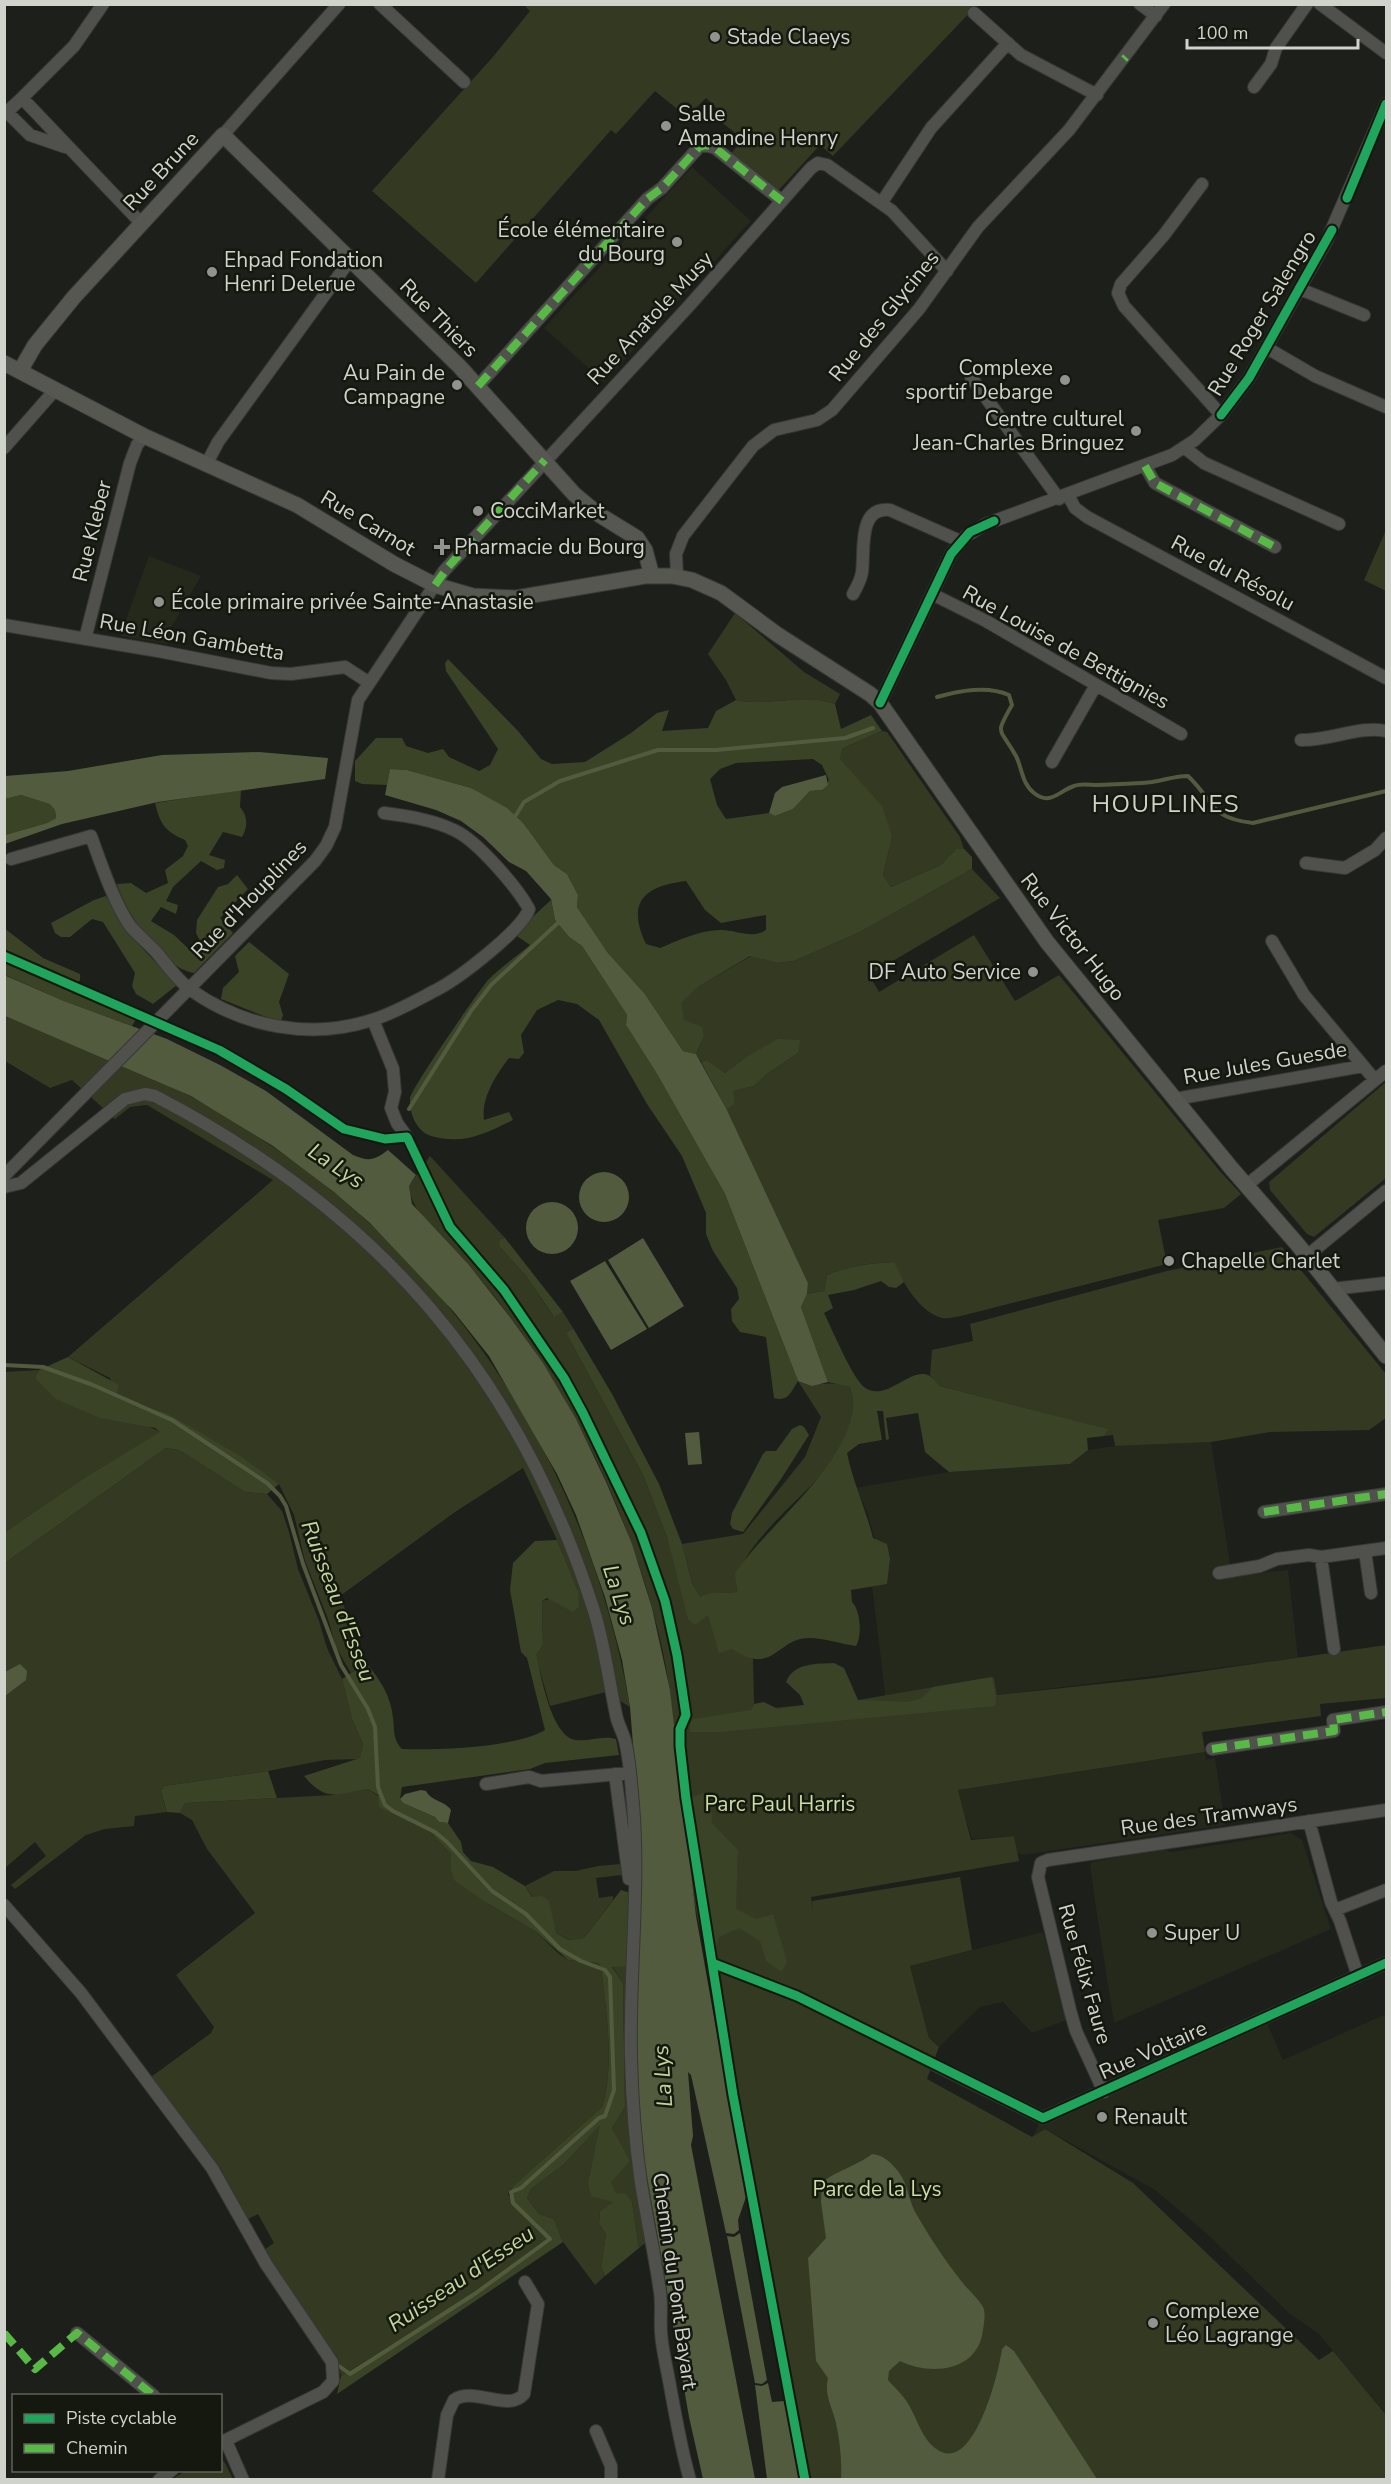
<svg xmlns="http://www.w3.org/2000/svg" width="1391" height="2484" viewBox="0 0 1391 2484" font-family="'Nunito Sans',sans-serif">
<rect width="100%" height="100%" fill="#1d1f1a"/>
<path fill="#24291b" d="M692,167L751,221L604,382L544,328Z
M149,556L201,576L171,628L168,644L120,636Z
M1211,1442L1232,1576L1288,1570L1298,1658L997,1695L994,1678L886,1701L872,1586L887,1584L867,1511L855,1488L949,1472L1070,1464L1088,1450L1115,1446Z
M1205,1752L1206,1760L1215,1758L1225,1825L1022,1855L1017,1853L1014,1836L972,1839L957,1790Z
M1291,1833L1302,1840L1331,1929L1114,2023L1096,1908L1090,1865L1092,1862L1161,1849L1172,1852Z
M1043,1932L1067,2020L1032,2033L1003,2002L980,2007L939,2047L929,2038L910,1966Z
M1263,2014L1283,2060L1386,2014V2415L1318,2333L1290,2314L1207,2234L1155,2190L1045,2129L1033,2137L1043,2114Z"/>
<path fill="#333a21" d="M524,5H977L833,156L820,145L777,192L730,155L743,139L715,117L720,111L706,98L687,117L655,91L616,134L611,130L476,283L372,191L492,58L530,11Z
M1386,530V591L1364,580Z
M735,613L804,672L840,694L835,704C803,692 769,707 736,700L726,680L708,654Z
M882,731L887,732L960,837L964,849H956L941,865L891,887L883,875L892,837L840,759L843,748Z
M972,869L1000,898L869,975L879,992L974,935L1015,1001L1059,975L1218,1169L1241,1194L1224,1208L1158,1220L1167,1264L961,1316C955,1317 947,1319 942,1318C918,1311 904,1283 893,1262C870,1263 849,1266 827,1275L824,1291L807,1294L808,1283L727,1110L735,1104L732,1091L754,1086L767,1074L798,1053L746,1057L725,1073L707,1060L701,1062L696,1054L704,1036L684,1020L680,1003L698,987L751,956L777,963L794,961L860,932Z
M4,1016C67,1041 130,1066 190,1096C211,1106 230,1119 250,1132C454,1259 590,1471 630,1707L606,1692L550,1706L535,1654L543,1645L542,1601L578,1591L557,1540L523,1468L455,1512L340,1596L366,1663L351,1673L336,1647L328,1619L305,1561L294,1515L279,1484L167,1413L115,1397L110,1378L68,1357L273,1180L147,1105L130,1107L115,1119L72,1080L50,1088L5,1061Z
M1386,1082V1178L1314,1237L1307,1234L1270,1190L1269,1182Z
M430,1156L505,1238L500,1239L498,1245L526,1276L553,1316L563,1312L573,1328L566,1333L643,1475L668,1540L708,1614L732,1649L753,1659L754,1704L752,1710L858,1700L992,1677L994,1678L997,1695L1156,1678L1386,1645V1698L1320,1704L1321,1716L1202,1732L1205,1752L958,1790L971,1840L1014,1836L1019,1861L811,1897L813,1912L812,1901L960,1877L972,1950L910,1966L929,2038L939,2047L927,2079L1032,2137L1045,2129L1133,2183L1319,2360L1333,2351L1386,2415V2479H809L713,1963C697,1933 694,1897 689,1863C682,1806 677,1749 670,1692C660,1621 636,1550 608,1485C572,1405 525,1329 467,1264C448,1242 411,1216 409,1186Z
M1282,1247L1386,1374V1418L1369,1430L1270,1432L1211,1442L1115,1446L1113,1435L1104,1436L1107,1429L940,1386L930,1375L932,1350L973,1341L970,1324L1167,1271Z
M39,1370L35,1378L161,1432L81,1480L5,1532L4,1372Z
M798,1381C818,1388 829,1379 850,1387C851,1392 854,1399 853,1405C852,1427 839,1455 824,1472C801,1499 730,1554 737,1592C720,1594 716,1590 700,1598L692,1583L682,1544L743,1534L805,1457L821,1417Z
M166,1448L179,1450L245,1492L267,1494L282,1511L289,1532L298,1569L319,1621L327,1648L342,1679L352,1719L363,1744L360,1759L325,1760L268,1771L164,1786L161,1793L167,1812L135,1816L134,1826L105,1829L86,1835L15,1889L11,1885L46,1856L35,1842L5,1868V1563Z
M368,1789L430,1832L451,1854V1870L485,1902L535,1931L559,1954L568,1960L598,1963L601,1967C606,2009 615,2066 602,2107L513,2186L508,2194L517,2210L549,2237V2242L432,2320L341,2376L337,2357L284,2284L264,2250L274,2243L258,2214L248,2219L219,2166L151,2077L211,2033L214,2027L176,1975L255,1913L207,1849L192,1820L180,1813L185,1803L332,1795Z
M620,1864L622,1875L596,1878L599,1898L613,1896V1900L584,1938L570,1940L556,1933L553,1926L525,1886L554,1871H576L598,1866Z
M612,1966H627L656,2235L639,2248L632,2202L616,2193L610,2182L629,2161L612,2128L625,2107L623,1983Z
M601,2123L588,2182L614,2202L600,2211L599,2224L606,2234L601,2267L605,2276L595,2285L563,2242L554,2219L539,2214L527,2198L531,2189L563,2165Z
M221,2459L225,2463L233,2479H173L185,2471L220,2470Z"/>
<path fill="#3a4326" fill-rule="evenodd" d="M448,659L518,731L541,759L552,764L585,762L631,733L657,713L669,710L662,731L708,728L716,711L736,700C769,707 803,692 835,704L841,729L871,715L882,731L843,748L840,759L882,806L892,837L883,875L891,887L941,865L956,849H964L972,857V869L860,932L794,961L777,963L750,956L698,987L681,1003L684,1020L702,1027L704,1036L696,1054L683,1051L645,994L608,953L577,907L578,895L567,874L554,865L524,824L471,788L407,770L390,769L387,785L362,784L355,781V761L376,738H402L406,746L428,753L443,749L449,757L479,771L490,765L498,749L446,671L445,663ZM813,759L822,765L829,780L822,790L810,791L793,809L775,816L769,813L726,819L717,805L710,779L720,769L736,763ZM686,881L705,910L721,923L766,915V930C751,940 736,929 719,930C698,931 679,940 660,948L646,944C626,902 644,886 686,881Z
M241,790L240,807C248,816 248,827 242,837L223,832L209,855L225,860L224,868L217,870L201,861L173,887L166,901L178,905L176,914L161,907L151,921L174,935L191,951L203,947L196,933L197,920L218,887L228,884L237,875L248,889L220,918L233,933L194,973C162,968 126,913 117,884L131,883L146,893L168,883L165,870L183,856L188,846L185,840C164,831 160,823 155,803Z
M21,795L51,804L55,810L56,818L47,823L5,835V799Z
M106,896L129,934L177,985L153,1004L136,994L132,986L135,973L103,922L92,919L70,937H61L55,933L51,923L94,900Z
M551,900L555,920L569,937L582,946L627,1015L626,1025L657,1074L725,1194L798,1381C791,1392 788,1402 774,1398L766,1337L740,1332L732,1321L731,1309L739,1299L737,1288L713,1251L706,1234V1213L682,1156L647,1104L599,1020L577,1004L558,1000L537,1010L521,1035L524,1053L519,1059L509,1058C496,1075 481,1098 484,1120L509,1112L513,1120C484,1134 464,1145 431,1136C416,1131 409,1113 410,1098C411,1089 478,992 488,980C501,967 517,956 530,945L514,934Z
M4,928L43,958L80,974V980L72,993L136,1019L132,1026L64,1001L5,975Z
M249,942L289,974L279,1002L283,1015L281,1021L266,1017L221,999L223,988L239,972L235,956Z
M778,1039L800,1040L798,1053L767,1074L754,1086L733,1091L735,1104L727,1110L701,1062L707,1060L725,1073L746,1057Z
M505,1238L563,1312L554,1317L526,1276L498,1245L500,1239Z
M894,1262L904,1282L896,1288L889,1287L881,1281L854,1290L828,1295L833,1308L824,1313C832,1329 852,1377 864,1387C886,1404 911,1365 930,1376C934,1378 937,1383 940,1386L1108,1429L1104,1436L1087,1438L1088,1450L1070,1464L949,1472L925,1452L918,1413L886,1418L889,1439L886,1440L883,1411H877L882,1440L859,1444L847,1453C853,1483 866,1509 873,1538L887,1544L890,1559L887,1584L851,1590L852,1602C861,1611 862,1636 856,1646C841,1644 824,1638 809,1638C777,1638 773,1677 732,1649L719,1653L708,1615L695,1625L688,1619L668,1540L643,1475L566,1333L573,1328L612,1394L659,1484L682,1544L692,1583L700,1597C716,1590 720,1594 737,1592L735,1573C769,1523 849,1466 853,1405C854,1400 851,1393 850,1387L828,1382L801,1307L807,1294L824,1291L827,1275C849,1266 870,1263 894,1262Z
M68,1357L119,1385L116,1397L167,1413L240,1456L279,1484L267,1494L245,1492L179,1450L166,1448L5,1563V1532L81,1480L160,1432L155,1428L100,1418L56,1399L35,1378L39,1370Z
M800,1425L804,1427L809,1435L781,1479L743,1532L733,1529L730,1524L732,1513L763,1454L766,1451H776L792,1429Z
M557,1540L578,1591L579,1607L573,1612L547,1598L542,1601L543,1645L536,1654C541,1675 551,1735 575,1740C589,1742 602,1735 616,1739L619,1755L545,1763L530,1769L402,1787L400,1799L403,1803L435,1817L439,1822L448,1823L461,1842L463,1852L471,1861L493,1867L525,1886L532,1897L542,1896L549,1901L556,1933L569,1940L584,1938L621,1890L631,1893L627,1966L612,1967L623,1983L625,2107L612,2128L630,2161L611,2182L616,2193L626,2194L632,2202L639,2248L605,2276L601,2267L606,2234L599,2224L600,2211L613,2202L591,2196L588,2182L600,2125L563,2165L531,2189L527,2198L539,2214L554,2219L563,2242L337,2394L341,2376L432,2320L549,2242V2237C536,2221 499,2209 513,2186L602,2107C615,2066 606,2009 601,1967L598,1963L568,1960L535,1931L485,1902L454,1880L451,1870V1854L430,1832L379,1807L378,1795L368,1789C336,1794 327,1803 304,1776L360,1758L363,1744L352,1719L342,1679L366,1663C380,1679 391,1696 393,1718C395,1731 392,1738 402,1749C438,1750 514,1748 545,1730L527,1658L521,1652L510,1590L513,1563L535,1541Z
M834,1663L844,1668L858,1700L908,1702L922,1698L933,1687L992,1677L996,1698L995,1706L719,1732H690V1725L693,1719L751,1710L754,1704L764,1702L778,1709L804,1705L800,1695L786,1682C794,1662 817,1664 834,1663Z
M268,1771L277,1798L185,1803L180,1813L167,1812L161,1792L164,1786Z
M710,1791L712,1823L738,1850L736,1909L756,1919L773,1914L787,1962L782,1972L766,1961L760,1941L739,1928L719,1937L712,1963L686,1799Z"/>
<path fill="#525b3d" d="M259,752L328,758L325,779L158,802L62,824L5,844V835L47,823L56,818L55,810L50,804L21,795L5,799V776L68,771L162,755Z
M390,769L407,770L471,788L507,808L524,824L554,865L567,874L578,895L577,907L608,953L645,994L683,1051L696,1054L727,1110L808,1283L807,1294L801,1307L828,1382L812,1386L798,1381L725,1194L657,1074L626,1025L627,1015L582,946L569,937L555,920L551,899L526,871L509,862L483,837L461,821L436,810L385,795Z
M826,775L828,785L822,790L810,791L793,809L775,816L769,813L775,793L782,787Z
M4,975L64,1001L167,1039L220,1065L266,1091L353,1155C369,1162 375,1160 388,1150L416,1175L409,1186L412,1204L468,1264L510,1317L543,1363L576,1419L607,1484L632,1544L652,1608L670,1690L696,1916L746,2197L738,2220L739,2230L734,2234L726,2233L691,2075L688,2072L693,2136L691,2145L755,2479H703L689,2417L644,2159L635,2050L640,1832L630,1707L622,1660L605,1597L576,1515L557,1474L489,1356L454,1312L370,1223L334,1192L273,1146L191,1096L5,1016Z
M579 1197a25 25 0 1 1 50 0a25 25 0 1 1-50 0Z
M526 1228a26 26 0 1 1 52 0a26 26 0 1 1-52 0Z
M643,1238L684,1306L649,1328L608,1260Z
M605,1261L647,1329L611,1350L570,1281Z
M699,1432L702,1464L688,1465L685,1433Z
M20,1664L27,1671L26,1680L5,1696V1672Z
M421,1790L426,1791C432,1802 444,1800 451,1810L448,1823L439,1822L435,1817L403,1803L400,1799L405,1794Z
M872,2154C884,2155 891,2163 898,2171C909,2185 908,2202 918,2217C931,2239 946,2262 962,2282C968,2290 978,2298 983,2307C986,2313 984,2323 983,2330C978,2372 931,2376 900,2361L889,2371L888,2380C896,2389 906,2398 911,2409C918,2422 923,2439 935,2448C973,2479 999,2372 1002,2349L1006,2345L1014,2351L1097,2479H841C842,2461 840,2441 836,2423C832,2406 824,2396 828,2378L816,2361L808,2258L826,2238L821,2202L822,2183C833,2172 857,2166 872,2154Z
M740,2233L767,2380L762,2384L755,2383L727,2236L734,2237Z
M768,2383L772,2402L784,2401L799,2479H767L755,2385L762,2386Z"/>
<g fill="none" stroke-linecap="round" stroke-linejoin="round">
<path stroke="#525b3d" stroke-width="4" d="M937,697C959,691 987,685 1009,695L1012,705C994,736 1000,727 1016,756C1022,768 1022,784 1034,793C1050,806 1059,791 1074,786C1081,783 1090,785 1097,785C1115,784 1134,784 1152,782C1165,780 1175,776 1188,776C1216,803 1209,818 1253,823L1386,791
M513,820L524,802L560,781L658,750H716L845,738L873,728
M409,1109L471,1011L491,985L560,921
M4,1365L43,1367L93,1385L172,1420L267,1483L280,1496L286,1506L303,1564L341,1665L368,1709L375,1727L378,1787L385,1805L393,1811L435,1832L447,1842L492,1891L526,1914L560,1949L581,1961L605,1970L610,1977L614,2090L605,2116L599,2118L521,2188L511,2192L513,2203L550,2239L476,2293L350,2374L339,2366"/>
<g stroke="#373835" stroke-width="14">
<path id="minor" d="M380,4L464,82
M1140,4L1156,16
M1320,4L1386,53
M974,13L1021,55L1097,95
M1254,87L1271,64L1276,48L1307,4
M22,98L74,46L103,4
M4,110L7,112L22,98L141,223
M7,112L30,135L65,147
M223,135L339,4
M1202,184L1164,235L1121,284L1118,293L1124,306L1221,415
M882,202L931,128L1008,43
M1300,289L1364,315
M1267,348L1315,376L1386,407
M971,377L1059,499
M478,386L647,199L662,188L699,147L706,145L715,148L782,201
M4,448L55,390
M1185,448L1204,463L1339,524
M206,465L218,442L350,260
M1145,466L1155,483L1275,547
M1068,495L1075,508L1087,517L1386,678
M677,577L676,554L683,536L753,446L774,430L817,420L832,410L919,309L978,227L1069,130L1164,4
M853,594C857,587 861,580 862,572C865,552 857,506 890,510L960,541
M932,594L986,621L1181,734
M4,625L158,651L271,673L291,674L345,667L368,682
M85,639L130,463L137,445L144,436
M880,703L951,554L966,536L986,524L1172,455L1195,440L1221,415L1249,378L1327,240L1386,104
M1301,740C1328,741 1362,725 1386,731
M1052,762L1096,685
M11,859L91,836C100,861 115,906 131,927C139,936 149,944 157,953C167,965 178,981 191,990C243,1027 310,1040 372,1020C395,1013 417,1000 438,989C459,978 522,930 529,909C517,887 478,842 456,831C434,820 408,816 384,813
M1306,863L1345,868L1375,850L1386,838
M1272,941L1304,995L1375,1080
M373,1020L393,1069L395,1092L391,1108L397,1123L407,1137
M1175,1099L1363,1066
M4,1176L315,861L326,846L335,827L358,700L444,571L688,307L811,168L818,163L827,165L892,211L947,271
M1247,1185L1386,1071
M4,1187L21,1183L125,1099L145,1094L155,1096C376,1211 518,1372 594,1611C605,1646 609,1683 617,1719C619,1726 623,1733 625,1741C630,1761 631,1783 633,1804C640,1888 629,1973 631,2057C632,2099 635,2142 641,2183C647,2220 655,2256 660,2292C662,2306 660,2319 661,2332C662,2350 667,2368 670,2386C676,2418 681,2449 690,2480
M1307,1256L1386,1191
M1332,1289L1386,1283
M1264,1512L1386,1494
M1365,1551L1371,1593
M1321,1557L1334,1649
M1219,1573L1260,1566L1277,1559L1309,1555L1321,1557L1386,1548
M1212,1749L1334,1731L1333,1720L1386,1712
M615,1774L629,1879
M486,1784L529,1777L541,1781L630,1773
M1309,1821L1331,1902L1340,1921L1358,1976
M4,1905L81,1993L212,2168L266,2264L332,2362L333,2381L323,2392L220,2443
M1335,1910L1386,1890
M935,2065L1043,2118L1386,1963
M1104,2092L1076,2031L1070,2010L1038,1877L1041,1863L1048,1860L1386,1810
M77,2333L154,2396
M596,2431L611,2466V2480
M226,2441L243,2480
M159,2480L172,2470
M438,2480L447,2415L454,2400C474,2386 508,2413 524,2394L538,2304L525,2282"/>
</g>
<g stroke="#373835" stroke-width="17">
<path id="major" d="M4,363L144,436L297,505L394,564L435,585L473,596L516,598L645,576H672L692,580L721,593L778,635L870,694L880,703L1047,942L1232,1169L1298,1245L1386,1356
M20,371L35,345L74,297L223,135L460,367L574,494L598,514L637,538L645,550L652,576"/>
</g>
<use href="#minor" stroke="#50514d" stroke-width="12"/>
<use href="#major" stroke="#555750" stroke-width="15"/>
<path stroke="#58b947" stroke-width="8" stroke-dasharray="15 8" stroke-linecap="butt" d="M1124,59L1126,57
M478,386L647,199L662,188L699,147L706,145L715,148L782,201
M1145,466L1155,483L1275,547
M435,585L448,567L545,460
M1264,1512L1386,1494
M1212,1749L1334,1731L1333,1720L1386,1712
M4,2333L35,2369L77,2333L154,2396"/>
<g stroke="#15180f" stroke-width="13">
<path id="cycleway" d="M1347,198L1386,104
M1221,415L1249,378L1332,230
M880,703L951,554L970,532L994,521
M4,956L219,1050L286,1089L344,1129L385,1139L407,1137L450,1227L504,1290L564,1378L583,1413L641,1533L665,1601L677,1655L686,1715L680,1729V1746L686,1799L733,2095L805,2480
M712,1963L797,1996L1043,2118L1386,1963"/>
</g>
<use href="#cycleway" stroke="#20a55d" stroke-width="9"/>
</g>
<g fill="#91938e" stroke="#15180f" stroke-width="2">
<circle cx="715" cy="37" r="6"/>
<circle cx="666" cy="126" r="6"/>
<circle cx="677" cy="242" r="6"/>
<circle cx="212" cy="272" r="6"/>
<circle cx="1065" cy="380" r="6"/>
<circle cx="457" cy="385" r="6"/>
<circle cx="1136" cy="431" r="6"/>
<circle cx="478" cy="511" r="6"/>
<path d="M439 538h6v6h6v6h-6v6h-6v-6h-6v-6h6z"/>
<circle cx="159" cy="602" r="6"/>
<circle cx="1033" cy="972" r="6"/>
<circle cx="1169" cy="1261" r="6"/>
<circle cx="1152" cy="1933" r="6"/>
<circle cx="1102" cy="2117" r="6"/>
<circle cx="1153" cy="2323" r="6"/>
</g>
<g text-anchor="middle" dominant-baseline="central" stroke-width="5" stroke-linejoin="round" paint-order="stroke">
<g font-size="21" fill="#d0d2cc" stroke="#15180f" text-anchor="start">
<text x="727" y="37">Stade Claeys</text>
<text x="678" y="114">Salle<tspan x="678" dy="24">Amandine Henry</tspan></text>
<text x="665" y="230" text-anchor="end">École élémentaire<tspan x="665" dy="24">du Bourg</tspan></text>
<text x="224" y="260">Ehpad Fondation<tspan x="224" dy="24">Henri Delerue</tspan></text>
<text x="1053" y="368" text-anchor="end">Complexe<tspan x="1053" dy="24">sportif Debarge</tspan></text>
<text x="445" y="373" text-anchor="end">Au Pain de<tspan x="445" dy="24">Campagne</tspan></text>
<text x="1124" y="419" text-anchor="end">Centre culturel<tspan x="1124" dy="24">Jean-Charles Bringuez</tspan></text>
<text x="490" y="511">CocciMarket</text>
<text x="454" y="547">Pharmacie du Bourg</text>
<text x="171" y="602">École primaire privée Sainte-Anastasie</text>
<text x="1021" y="972" text-anchor="end">DF Auto Service</text>
<text x="1181" y="1261">Chapelle Charlet</text>
<text x="1164" y="1933">Super U</text>
<text x="1114" y="2117">Renault</text>
<text x="1165" y="2311">Complexe<tspan x="1165" dy="24">Léo Lagrange</tspan></text>
</g>
<g font-size="21" fill="#d0d2cc" stroke="#15180f">
<text transform="translate(161 171) rotate(-47)">Rue Brune</text>
<text transform="translate(1262 313) rotate(-59)">Rue Roger Salengro</text>
<text transform="translate(884 316) rotate(-51)">Rue des Glycines</text>
<text transform="translate(439 318) rotate(45)">Rue Thiers</text>
<text transform="translate(650 318) rotate(-47)">Rue Anatole Musy</text>
<text transform="translate(368 523) rotate(31)">Rue Carnot</text>
<text transform="translate(92 531) rotate(-76)">Rue Kleber</text>
<text transform="translate(1233 573) rotate(28)">Rue du Résolu</text>
<text transform="translate(192 637) rotate(10)">Rue Léon Gambetta</text>
<text transform="translate(1066 647) rotate(29)">Rue Louise de Bettignies</text>
<text transform="translate(249 899) rotate(-46)">Rue d'Houplines</text>
<text transform="translate(1073 937) rotate(52)">Rue Victor Hugo</text>
<text transform="translate(1265 1063) rotate(-10)">Rue Jules Guesde</text>
<text transform="translate(1209 1816) rotate(-8)">Rue des Tramways</text>
<text transform="translate(1085 1974) rotate(74)">Rue Félix Faure</text>
<text transform="translate(1153 2050) rotate(-24)">Rue Voltaire</text>
<text transform="translate(675 2281) rotate(82)">Chemin du Pont Bayart</text>
</g>
<g font-size="21" fill="#cbdea2" stroke="#15180f">
<text x="780" y="1804">Parc Paul Harris</text>
<text x="877" y="2189">Parc de la Lys</text>
</g>
<g font-size="22" font-style="italic" fill="#c3d69a" stroke="#15180f">
<text transform="translate(336 1166) rotate(34)">La Lys</text>
<text transform="translate(619 1595) rotate(72)">La Lys</text>
<text transform="translate(338 1601) rotate(69)">Ruisseau d'Esseu</text>
<text transform="translate(663 2076) rotate(-94)">La Lys</text>
<text transform="translate(461 2279) rotate(-34)">Ruisseau d'Esseu</text>
</g>
<g font-size="24" letter-spacing="1.5" fill="#cfd3c7" stroke="#15180f">
<text x="1166" y="804">HOUPLINES</text>
</g>
</g>
<rect width="1391" height="2484" fill="none" stroke="#d0d2cc" stroke-width="12"/>
<rect x="12" y="2394" width="210" height="78" fill="#15180f" stroke="#60625b" stroke-width="1.5"/>
<rect x="24" y="2414" width="30" height="9" fill="#20a55d" stroke="#60625b" stroke-width="1.5"/>
<text x="66" y="2424" font-size="18" fill="#d0d2cc">Piste cyclable</text>
<rect x="24" y="2444" width="30" height="9" fill="#58b947" stroke="#60625b" stroke-width="1.5"/>
<text x="66" y="2454" font-size="18" fill="#d0d2cc">Chemin</text>
<path d="M1187 39v9h171v-9" fill="none" stroke="#d0d2cc" stroke-width="3"/>
<text x="1196" y="39" font-size="18" fill="#d0d2cc" stroke="#15180f" stroke-width="4.5" paint-order="stroke">100 m</text>
</svg>
